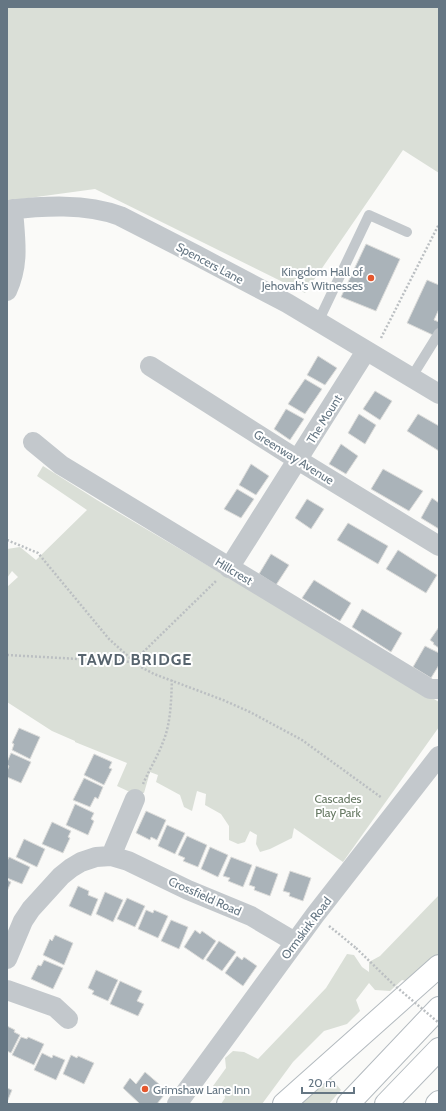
<svg xmlns="http://www.w3.org/2000/svg" width="446" height="1111" viewBox="0 0 446 1111" font-family="Cabin,sans-serif">
<rect width="100%" height="100%" fill="#fafaf8"/>
<path fill="#dadfd7" d="M7,7H439V173L403,150L305,293L95,189L7,201Z
M43,466L97,500L439,702V727L343,862L294,828L292,838L270,849L260,852L256,844L257,835L250,831L245,842L238,844L229,840V826L221,814L205,805L206,794L197,791L192,811L184,807L180,795L156,782L158,775L150,772L144,793H132L117,786L127,763L75,742V741L52,731L7,702V587L18,577L12,571L7,578V549L20,547L36,560L87,510L37,476Z
M439,895V962L414,983L402,980L390,991L375,990L369,983L356,1000L360,1011L347,1024L324,1031L293,1062L262,1104H221L225,1098L223,1089L213,1086L226,1068L225,1058L233,1051L244,1052L258,1059L326,988L347,954L354,955L362,967L369,972V962L380,956Z
M331,1078L341,1090L329,1104H299Z"/>
<path fill="#aab3b9" stroke="#dcdcda" d="M366,244L400,259L376,311L341,297Z
M427,280L439,285V309L434,320L439,322V327L435,336L407,323Z
M318,356L337,368L325,385L307,375Z
M305,379L322,389L305,414L288,404Z
M375,391L392,401L380,420L363,409Z
M286,409L304,419L290,440L274,429Z
M359,414L376,425L365,444L348,433Z
M418,414L439,426V451L407,431Z
M341,444L358,456L346,474L329,464Z
M251,464L269,476L256,495L239,485Z
M383,469L423,491L409,511L371,489Z
M237,489L254,499L241,518L224,509Z
M432,498L439,503V529L421,518Z
M307,499L324,509L311,529L295,518Z
M348,523L388,546L378,564L337,540Z
M398,550L437,575L426,593L386,569Z
M271,554L289,565L276,585L259,574Z
M314,580L351,603L340,621L302,598Z
M362,609L402,633L391,652L352,627Z
M439,627V648L433,644L434,643L430,640Z
M425,646L439,653V665L431,678L413,667Z
M19,728L40,737L30,759L12,750L14,744L12,743Z
M11,753L31,762L21,783L7,777V771L9,766L7,765V762Z
M94,754L112,762L109,768L112,769L104,785L84,775Z
M84,778L103,787L98,799L95,797L90,807L73,800Z
M75,804L94,813L91,819L94,821L88,835L66,825Z
M146,811L166,820L157,840L151,837L150,840L136,833Z
M52,822L71,831L68,837L70,838L63,853L42,844Z
M167,825L185,833L175,854L158,846Z
M187,836L207,845L198,867L183,861L185,858L178,855Z
M24,839L45,849L37,867L16,857Z
M210,847L228,855L218,877L201,869Z
M9,857L30,867L22,884L7,878V861Z
M231,857L252,865L243,887L228,881L230,878L223,876Z
M256,866L278,874L270,896L254,890L255,887L249,885Z
M290,871L311,878L303,901L289,896L290,893L283,891Z
M7,880L11,882L7,891Z
M78,886L89,891L88,895L98,899L91,916L69,906Z
M105,892L123,900L113,922L96,914Z
M127,898L145,906L135,927L117,919Z
M146,910L153,913L154,910L168,916L158,938L138,929Z
M171,920L188,927L179,949L161,941Z
M195,930L200,934L202,931L216,941L203,960L184,947Z
M55,935L73,943L64,965L43,955L50,939L52,941Z
M219,941L236,952L222,971L206,960Z
M237,956L242,960L244,957L257,966L243,986L225,973Z
M44,960L63,968L53,989L31,979L38,965L41,966Z
M96,970L118,980L108,1001L92,994L94,991L88,988Z
M120,981L142,991L137,1001L144,1004L138,1016L110,1004Z
M7,1026L15,1030L14,1032L20,1035L11,1053L7,1051Z
M21,1037L27,1039L28,1037L44,1044L34,1065L12,1055Z
M42,1053L52,1058L53,1055L65,1060L56,1080L34,1070Z
M71,1055L77,1058L78,1056L94,1063L84,1084L63,1074Z
M145,1072L167,1091L157,1104H140L123,1088L130,1078L136,1084Z
M7,1088L12,1090L7,1102Z"/>
<g fill="none" stroke-linecap="round" stroke-linejoin="round">
<g stroke="#b3babf" stroke-width="24">
<path id="secondary" d="M284,1104L439,966
M348,1104L439,1008
M386,1104L439,1049
M437,1104L439,1102"/>
</g>
<path stroke="#bbbfc2" stroke-width="2.5" stroke-dasharray="2 2" stroke-linecap="butt" d="M381,338L439,224
M7,540L38,553L109,639L139,666L154,674L223,700L250,712L302,740L382,798
M7,655L133,662L216,581
M143,784C149,770 158,756 163,742C171,723 171,701 172,680
M329,926L356,948"/>
<path stroke="#c3c8cc" stroke-width="10" d="M318,322L369,215L407,232
M411,378L439,333"/>
<path stroke="#c3c8cc" stroke-width="20" d="M7,210C43,206 85,203 120,216L196,255L287,303L439,394
M7,291C20,262 15,240 13,209
M150,366L298,460L439,546
M33,442L61,465L430,689H439
M229,568L366,351
M111,856L135,799
M7,959L23,921L31,909L61,876L71,868L81,862L96,857L111,856L128,861L188,890L251,916L295,942
M7,990L55,1007L68,1019
M177,1104L315,915L439,756"/>
<use href="#secondary" stroke="#fff" stroke-width="22"/>
<path stroke="#bbbfc2" stroke-width="2.5" stroke-dasharray="2 2" stroke-linecap="butt" d="M356,948L394,985L439,1023"/>
</g>
<g fill="#e4572e" stroke="#fff" stroke-width="1.5">
<circle cx="371" cy="278" r="4"/>
<circle cx="145" cy="1089" r="4"/>
</g>
<g text-anchor="middle" dominant-baseline="central" stroke-width="4" stroke-linejoin="round" paint-order="stroke">
<g font-size="12" fill="#657683" stroke="#fff">
<text transform="translate(210 263) rotate(28)">Spencers Lane</text>
<text transform="translate(324 419) rotate(-58)">The Mount</text>
<text transform="translate(294 457) rotate(32)">Greenway Avenue</text>
<text transform="translate(234 571) rotate(31)">Hillcrest</text>
<text transform="translate(205 896) rotate(24)">Crossfield Road</text>
<text transform="translate(306 928) rotate(-53)">Ormskirk Road</text>
</g>
<g font-size="12" fill="#657683" stroke="#fff" text-anchor="end">
<text x="363" y="271">Kingdom Hall of<tspan x="363" dy="14">Jehovah's Witnesses</tspan></text>
<text x="153" y="1089" text-anchor="start">Grimshaw Lane Inn</text>
</g>
<g font-size="12" fill="#687a64" stroke="#fff">
<text x="338" y="798">Cascades<tspan x="338" dy="14">Play Park</tspan></text>
</g>
<g font-size="16" font-weight="bold" letter-spacing="1" fill="#57646e" stroke="#fff">
<text x="135" y="659">TAWD BRIDGE</text>
</g>
</g>
<rect width="446" height="1111" fill="none" stroke="#657683" stroke-width="16"/>
<path d="M302 1087v6h52v-6" fill="none" stroke="#657683" stroke-width="2"/>
<text x="308" y="1087" font-size="12" fill="#657683" stroke="#ffffff" stroke-width="3" paint-order="stroke">20 m</text>
</svg>
